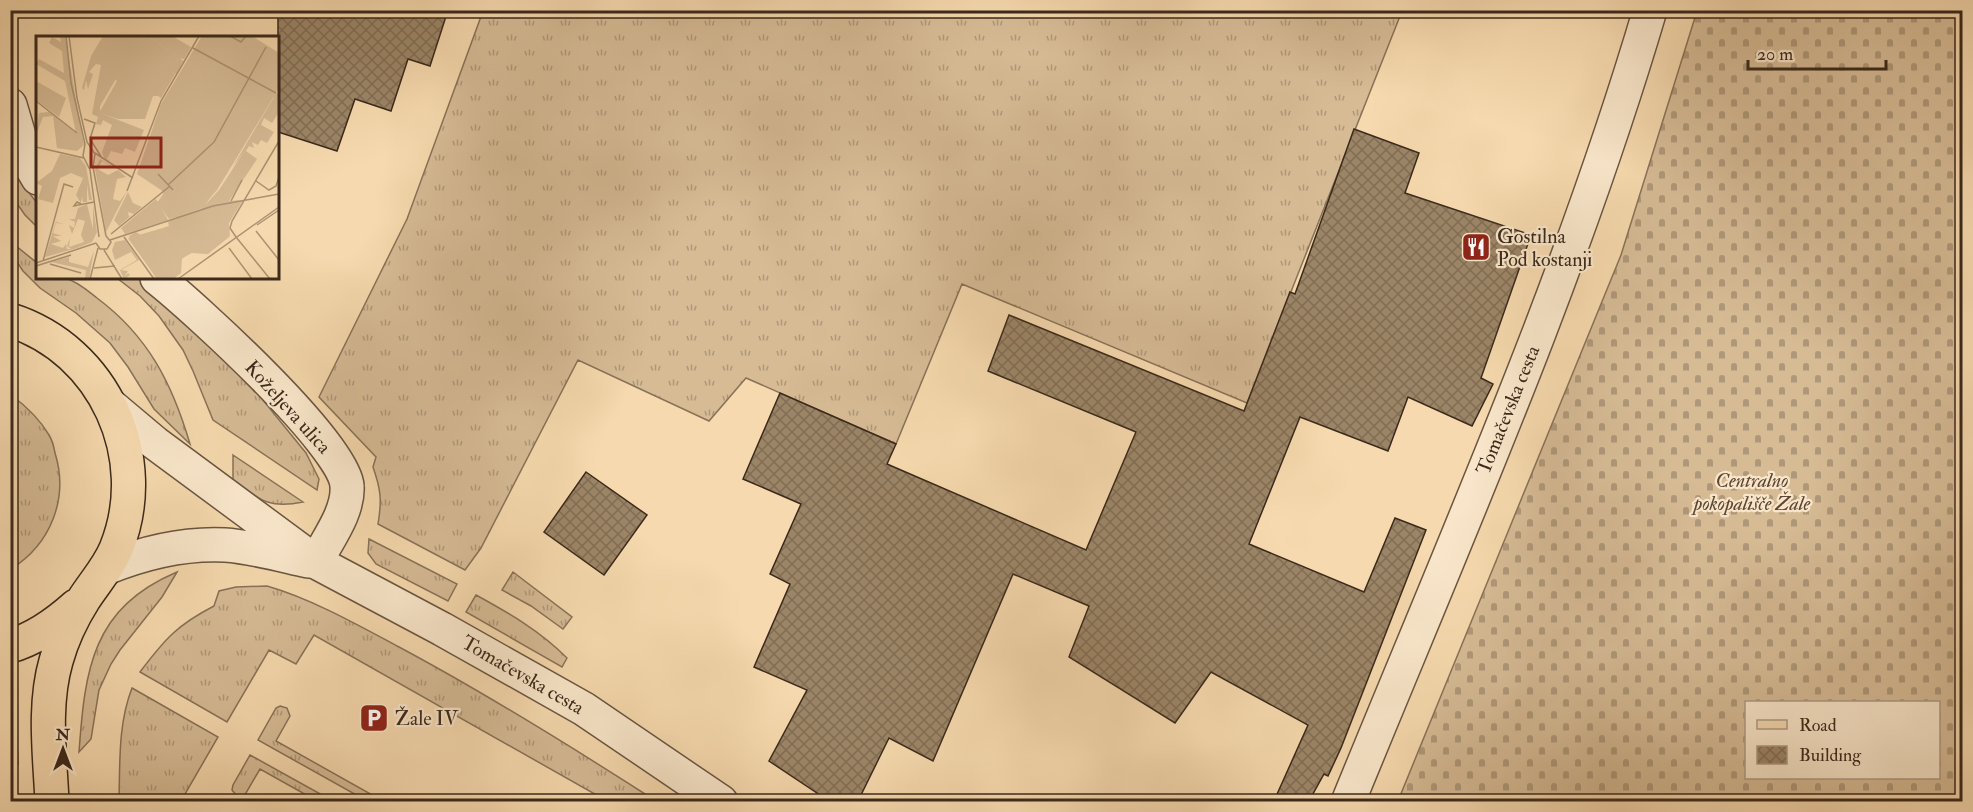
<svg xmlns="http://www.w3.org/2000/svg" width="1973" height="812" viewBox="0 0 1973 812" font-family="'IM FELL Double Pica',serif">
<defs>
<pattern id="grass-tufts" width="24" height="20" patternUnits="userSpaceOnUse" patternTransform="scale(1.5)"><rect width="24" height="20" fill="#d6bb95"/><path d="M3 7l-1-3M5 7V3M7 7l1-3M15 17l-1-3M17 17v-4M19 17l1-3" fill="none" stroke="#af9879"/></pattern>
<pattern id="cemetery-stones" width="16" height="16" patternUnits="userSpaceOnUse" patternTransform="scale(1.5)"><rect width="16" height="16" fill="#d6bb95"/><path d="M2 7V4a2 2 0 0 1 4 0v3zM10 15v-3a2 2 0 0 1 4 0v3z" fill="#af9879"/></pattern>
<pattern id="building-cross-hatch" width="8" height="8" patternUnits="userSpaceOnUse" patternTransform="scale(1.5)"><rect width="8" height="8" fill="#9c8567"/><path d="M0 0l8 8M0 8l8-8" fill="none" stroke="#806d54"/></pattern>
</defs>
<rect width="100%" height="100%" fill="#f6d9ae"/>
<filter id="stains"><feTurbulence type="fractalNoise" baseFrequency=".00333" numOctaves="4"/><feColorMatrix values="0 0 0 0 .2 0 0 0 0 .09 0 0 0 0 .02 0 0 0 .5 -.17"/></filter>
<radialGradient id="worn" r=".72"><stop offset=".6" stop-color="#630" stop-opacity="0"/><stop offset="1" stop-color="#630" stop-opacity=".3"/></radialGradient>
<path fill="url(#grass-tufts)" stroke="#887258" stroke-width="1.5" d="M483,11H1402L1247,403L962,284L896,444L746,378L709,421L578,360L481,548L465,570L378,524C382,500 381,490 373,467L376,457L319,397L407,219Z
M10,153L20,181L37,203V227L25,215L11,195Z
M10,241L37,263L38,278C46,278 57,276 65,278C77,281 88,291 97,298C148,336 172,383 190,444L154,409L128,367L110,343L76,313L40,288L23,271L11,253Z
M117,278H138L182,317L258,394L306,453L319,479L317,490L213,420L193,371L183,350L159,316L140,296Z
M11,395C26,406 39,418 49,435C52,440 54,447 55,453C69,498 51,544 11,569Z
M233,455L303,502C268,509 260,500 233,480Z
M369,539L457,584L448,601L376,564L368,553Z
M177,572L162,597L120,650L111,664L99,690L91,739L79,752C85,669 92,608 177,572Z
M513,572L572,617L563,629L531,606L502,590Z
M267,586C312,599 358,625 399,647C487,694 572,747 656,801H607L314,635L296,664L269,650L227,722L140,672C165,639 177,625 214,606L219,591L236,587Z
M476,595C509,613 540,631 567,658L562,667L466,612Z
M132,688L218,737L181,801H119C120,763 118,724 132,688Z
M10,695L15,700L18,764H11Z
M280,706L287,708L290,716L276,741L383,801H367L258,740L276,708Z
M250,755L333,801H317L260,769L246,793L243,796L236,795L232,790L233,785Z"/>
<path fill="url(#cemetery-stones)" stroke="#887258" stroke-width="1.5" fill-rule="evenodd" d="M1697,11H1962V801H1398L1621,255ZM1746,702H1938V778H1746Z"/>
<path fill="url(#building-cross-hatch)" stroke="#3b291b" stroke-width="1.5" d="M278,10H448L430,66L408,59L391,111L355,99L337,151L278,132Z
M1354,129L1419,153L1405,193L1531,235L1481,378L1493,384L1472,426L1408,397L1388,451L1300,417L1249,544L1364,592L1395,518L1426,530L1341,748L1328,776L1324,774L1309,801H1274L1308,725L1211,672L1175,723L1069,657L1089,606L1013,574L933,761L889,738L858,801H829L769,761L807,690L754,667L790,584L770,574L801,504L743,479L780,393L896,444L887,464L1086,550L1136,432L988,371L1009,315L1244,411L1290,292L1295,294Z
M586,472L647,515L604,575L544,532Z"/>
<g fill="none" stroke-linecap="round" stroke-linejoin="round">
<g stroke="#6a5540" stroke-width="36">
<path id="minor" d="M10,105L25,156L38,178
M157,278C194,307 345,445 347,486C349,512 327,540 316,562"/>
</g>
<g stroke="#6a5540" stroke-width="36">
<path id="tertiary" d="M111,406L155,443L316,562L442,629L584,709L721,802
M106,568C143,553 185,543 225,545C253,547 281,555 308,561
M1348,802C1455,540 1570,281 1650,10"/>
</g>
<g stroke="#3b291b" stroke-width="36">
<path id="primary" d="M10,320C105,350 153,458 116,549C108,568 95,582 84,599C72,618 62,639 56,661C43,706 50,756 52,802
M10,646C35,639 57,623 76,606"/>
</g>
<use href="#minor" stroke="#f9e6ca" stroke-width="33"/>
<use href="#tertiary" stroke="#f9e6ca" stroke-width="33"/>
<use href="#primary" stroke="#f6d9ae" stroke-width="33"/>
</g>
<defs>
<g id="restaurant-square" transform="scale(1.5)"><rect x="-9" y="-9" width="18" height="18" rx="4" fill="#8f2418" stroke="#f9e6ca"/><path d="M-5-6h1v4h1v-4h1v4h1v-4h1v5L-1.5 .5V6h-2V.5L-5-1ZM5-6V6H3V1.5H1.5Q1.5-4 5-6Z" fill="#fff"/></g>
<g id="parking-square" transform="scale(1.5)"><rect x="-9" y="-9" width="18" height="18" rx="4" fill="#8f2418" stroke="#f9e6ca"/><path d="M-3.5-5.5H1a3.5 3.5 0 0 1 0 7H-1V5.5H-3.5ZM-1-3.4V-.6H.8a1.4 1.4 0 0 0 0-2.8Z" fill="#fff"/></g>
</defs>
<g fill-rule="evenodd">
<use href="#restaurant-square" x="1476" y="247"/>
<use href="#parking-square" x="374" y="718"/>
</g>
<g text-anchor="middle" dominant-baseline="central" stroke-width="4.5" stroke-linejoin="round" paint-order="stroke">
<g font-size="20" fill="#3b291b" stroke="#f9e6ca" text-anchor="start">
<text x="1497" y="236">Gostilna<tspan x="1497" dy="23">Pod kostanji</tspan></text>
<text x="395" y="718">Žale IV</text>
</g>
<g font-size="20" fill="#3b291b" stroke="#f9e6ca">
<text transform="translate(288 407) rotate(48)">Koželjeva ulica</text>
<text transform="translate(1508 410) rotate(-68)">Tomačevska cesta</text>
<text transform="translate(523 675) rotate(30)">Tomačevska cesta</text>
</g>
<g font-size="20" font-style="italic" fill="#5a4633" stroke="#f9e6ca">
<text x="1752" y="480">Centralno<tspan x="1752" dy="23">pokopališče Žale</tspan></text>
</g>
</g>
<g transform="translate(36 36)">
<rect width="243" height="243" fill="#f6d9ae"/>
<path d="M24,0H29L48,109L41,115L21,112L17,80L7,81L0,99L3,77L13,76L40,97L29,45L0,28L3,23L28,37L26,15L13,7L16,1L25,6ZM67,0H105L64,70V77L108,94L99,116L89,112L86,118L75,115L71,123L75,126L68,122L66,116L76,89L67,84L65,89L60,88L62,81L56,78L65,29L60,28L53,36L57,38L52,53L50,44L48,54L46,52L55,20ZM112,0H136L155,11L148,23L144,22L147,25L140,38L136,36L139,38L125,62L122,60L135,37L142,27L141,20ZM147,29L243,58V76L236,87L228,82L225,89L238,96L231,107L225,104L222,109L216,106L218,112L213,110L210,115L221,123L193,165L203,164L193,187V201L171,218L156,217L146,222L145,237L137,243H121L93,200L100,196L106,200L133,190L132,186L141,181L133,183L121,167L128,157L142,180L164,173L195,132L169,169L183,154L209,114L196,132L238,61ZM0,45L30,62L23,81L0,64ZM24,118L44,122L50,130L56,164H53L51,148V166H47L46,160L45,167L40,159L47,142L35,137L24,142L17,167L2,163L6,150L0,147L16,135ZM64,123L80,133L66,125L62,133L72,139L82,134L90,141L81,143L77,163L84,165L91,155L70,196L59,133ZM92,156L97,167L106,171L98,178L92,176L93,181L97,178L83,190L78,184ZM51,168L57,193V170L61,196L56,206L41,212L9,221L21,182L20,186L28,188L20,187L17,197L26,200H17L25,205L15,208L27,212L30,208L31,213H35L31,210L34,202L33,211L48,206L45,199L49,185L42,183L36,198L33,189L38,192L39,186L33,183H39L42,172ZM89,204L103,224L85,234L92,235L88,241L92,237L94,239L88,243L84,234L101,224L95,216L79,224L76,214L79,206ZM58,214L53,243H49L50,234L15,226L33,221V226L52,231Z" fill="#d6bb95"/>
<path d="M86,0H112L141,20L142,27L122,60H117L109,83H82L63,77L81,45L69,35ZM166,0H216L243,17V52L181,154L164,173L142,180L125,154L101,138L125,68ZM120,163L132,184L89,198L85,192Z" fill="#d6bb95"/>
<path d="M207,164L193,187L194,200L172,218L156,216L144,224L145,237L137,243H121L92,202L134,190V184L164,174Z" fill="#d6bb95"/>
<path fill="none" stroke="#ab9373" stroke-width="1.5" d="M30,0L35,47L49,108L47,120L54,134L63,201M33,0L41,62L51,106L59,118L57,131L70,200M194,0L205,6L210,0M157,12L240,57M0,65L41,97M48,83L59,87L54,103L66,122M0,111L48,122M59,117L97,142M122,138L137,154M220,145L233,154L240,150L243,141M132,149L178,106L230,11M91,155L125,65L163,0M195,165L206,144M45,168L41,166L38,170L58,166M221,189L243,174M220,195L243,224M75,198L134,150M88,201L118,243M200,201L194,192L196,185L243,105M200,201L234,243M74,204L177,170L243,158M60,207L64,213H71L75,206L70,200M193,212L216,243M68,214L86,243M7,225L28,148L37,151M0,227L60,207M14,228L45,237M0,230L35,219M58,232L79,230M54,243L62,212M142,243L243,171"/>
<path fill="#8f2418" fill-opacity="0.15" stroke="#8f2418" stroke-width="3" d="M55,102H125V131H55Z"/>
<rect width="243" height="243" fill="none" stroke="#3b291b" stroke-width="3"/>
</g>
<rect width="1973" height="812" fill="none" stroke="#f6d9ae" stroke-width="36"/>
<rect x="12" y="12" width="1949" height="788" fill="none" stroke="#3b291b" stroke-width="3"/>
<rect x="18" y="18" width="1937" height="776" fill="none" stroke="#3b291b" stroke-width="1.5"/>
<rect x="1745" y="701" width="195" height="78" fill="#f9e6ca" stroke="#ad9a84" stroke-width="1.5"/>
<rect x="1757" y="720" width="30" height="9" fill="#f6d9ae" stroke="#ad9a84" stroke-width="1.5"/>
<text x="1799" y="731" font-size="18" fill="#3b291b">Road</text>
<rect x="1757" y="746" width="30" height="18" fill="url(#building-cross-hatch)" stroke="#ad9a84" stroke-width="1.5"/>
<text x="1799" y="761" font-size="18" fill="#3b291b">Building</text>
<g transform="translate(63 749)" stroke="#f9e6ca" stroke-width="4.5" paint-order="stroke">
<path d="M0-4.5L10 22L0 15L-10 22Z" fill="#3b291b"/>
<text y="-9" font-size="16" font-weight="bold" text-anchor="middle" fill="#3b291b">N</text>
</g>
<path d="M1748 60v9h138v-9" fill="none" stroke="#3b291b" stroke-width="3"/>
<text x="1757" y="60" font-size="18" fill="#3b291b" stroke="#f9e6ca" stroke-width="4.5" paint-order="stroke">20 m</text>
<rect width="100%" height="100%" filter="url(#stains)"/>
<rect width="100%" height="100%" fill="url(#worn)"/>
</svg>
